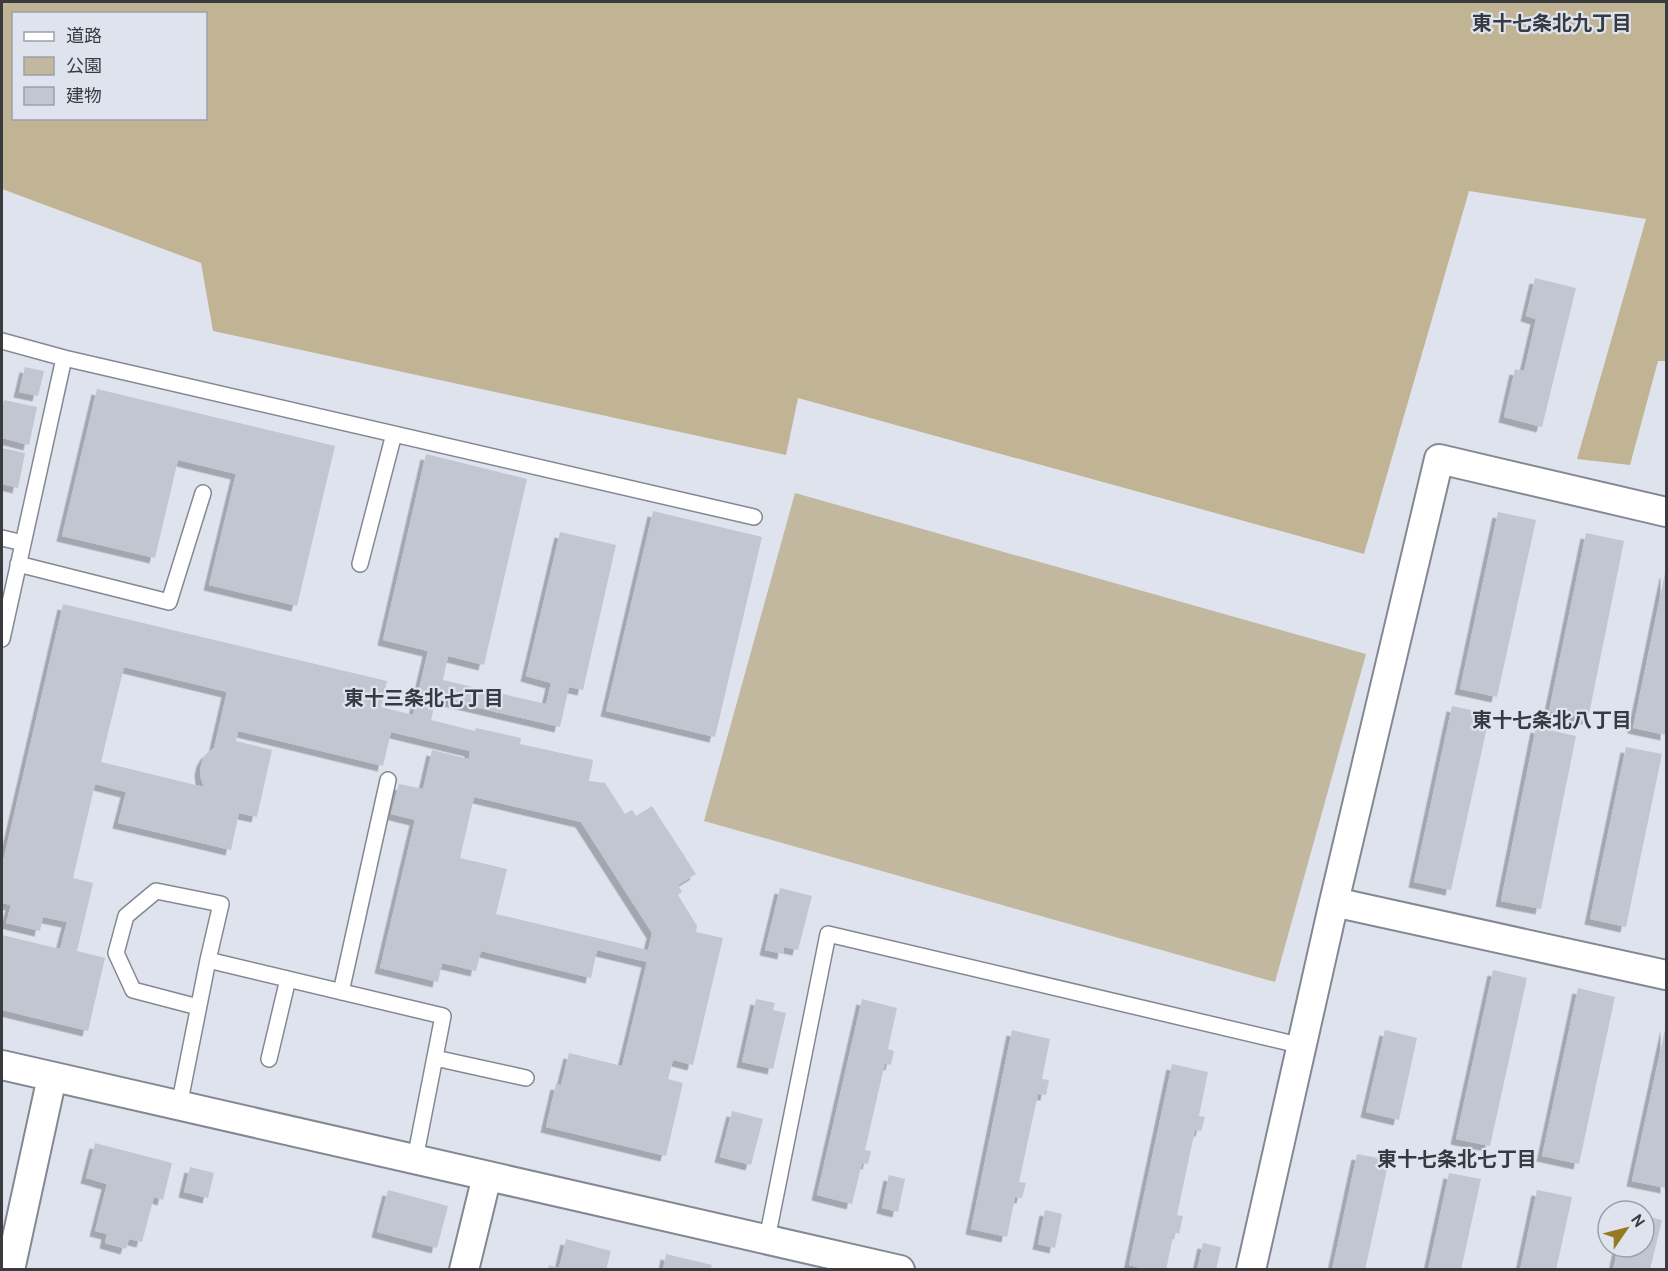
<svg xmlns="http://www.w3.org/2000/svg" width="1668" height="1271" viewBox="0 0 1668 1271" font-family="Cabin,'Noto Sans JP',sans-serif">
<defs>
<filter id="shadow"><feDropShadow dx="-5.5" dy="5.5" stdDeviation="0" flood-color="#0004"/></filter>
</defs>
<rect width="100%" height="100%" fill="#dfe3ee"/>
<path fill="#c2b89f" d="M795,493L1366,654L1275,982L704,821Z"/>
<path fill="#c1b495" fill-rule="evenodd" d="M2,2H1666V361H1658L1630,465L1577,459L1646,219L1469,191L1364,554L798,398L786,455L213,331L201,263L2,189ZM14,14H206V118H14Z"/>
<path fill="#c1c6d0" fill-rule="evenodd" filter="url(#shadow)" d="M1535,278L1576,288L1542,427L1504,417L1515,369L1524,371L1536,319L1526,316Z
M25,367L44,371L38,396L19,392Z
M97,389L335,446L297,606L209,585L236,474L178,460L155,558L62,536Z
M4,400L37,407L29,445L2,438V410Z
M2,448L25,453L18,488L2,484Z
M426,454L527,479L484,665L448,656L443,680L546,704L551,683L526,676L560,532L616,545L583,690L569,687L560,727L436,698L431,720L475,731L476,728L521,738L520,744L593,760L589,781L605,783L625,814L632,810L636,816L652,806L696,874L678,885L682,892L678,895L697,926L696,932L723,938L693,1065L673,1060L668,1079L683,1083L666,1156L546,1127L556,1084L561,1085L569,1053L622,1066L647,962L597,950L591,978L481,951L476,971L442,963L438,982L380,968L415,820L391,814L399,784L423,789L432,750L469,759L470,751L391,732L383,766L238,731L236,741L272,750L257,817L239,813L231,850L118,823L126,792L95,784L73,878L93,883L77,951L105,958L88,1031L2,1010V935L60,949L67,922L43,917L40,931L6,923L11,905L2,903V866L63,604L387,681L381,707L413,715L428,651L383,640ZM124,667L227,692L214,748L206,754L202,761L200,770L201,779L204,787L101,762ZM474,797L581,822L652,933L648,950L496,914L507,869L460,858Z
M653,511L762,537L715,737L606,711Z
M1498,512L1536,520L1497,697L1460,689Z
M1586,533L1624,541L1588,719L1549,711Z
M1665,573H1666V735L1633,728Z
M1452,706L1490,714L1451,890L1414,882Z
M1536,727L1576,736L1541,909L1501,901Z
M1626,747L1662,754L1626,927L1590,919Z
M780,888L812,896L798,950L784,947L783,954L765,950Z
M1493,970L1527,978L1490,1146L1456,1139Z
M1578,988L1615,997L1579,1164L1542,1156Z
M756,999L775,1003L773,1010L786,1013L773,1069L742,1062Z
M862,999L897,1008L888,1049L894,1051L891,1065L885,1063L865,1150L871,1151L868,1164L862,1163L852,1204L817,1195Z
M1666,1025V1188L1632,1181Z
M1012,1030L1050,1039L1042,1079L1049,1080L1046,1095L1038,1094L1019,1182L1026,1183L1022,1198L1015,1197L1007,1237L971,1229Z
M1385,1030L1417,1038L1399,1120L1366,1112Z
M1172,1064L1208,1072L1199,1116L1205,1117L1201,1131L1195,1130L1177,1215L1183,1216L1179,1234L1174,1232L1166,1270H1148L1129,1265Z
M732,1111L763,1119L751,1165L720,1157Z
M95,1143L172,1163L163,1200L154,1197L142,1242L129,1239L126,1249L105,1243L107,1234L95,1231L107,1184L86,1178Z
M1357,1154L1389,1160L1365,1270H1332Z
M190,1167L214,1173L208,1198L184,1192Z
M1449,1173L1481,1179L1461,1270H1428Z
M889,1175L905,1179L898,1212L882,1208Z
M388,1190L448,1206L437,1248L377,1232Z
M1537,1190L1572,1197L1556,1270H1520Z
M1045,1210L1062,1214L1055,1248L1038,1244Z
M1644,1216L1662,1220L1650,1270H1613L1618,1247H1644Z
M566,1239L611,1251L606,1270H548L549,1265L559,1268Z
M1203,1243L1221,1247L1216,1270H1197Z
M666,1254L712,1265L710,1270H663Z"/>
<g fill="none" stroke-linecap="round" stroke-linejoin="round">
<g stroke="#848892" stroke-width="18">
<path id="service" d="M2,341L64,358
M2,538L23,543
M18,564L169,602L203,493
M360,564L394,434
M2,639L64,358L754,517
M341,992L388,780
M198,1007L133,990L116,953L126,916L156,891L221,904L208,960
M435,1058L526,1078
M269,1059L288,979
M179,1106L208,960L443,1016L415,1159
M767,1239L828,934L1290,1043"/>
</g>
<g stroke="#848892" stroke-width="32">
<path id="minor" d="M1334,902L1666,975
M2,1065L900,1270
M10,1270L52,1077
M464,1270L487,1176
M1251,1270L1334,902L1439,459L1666,512"/>
</g>
<use href="#service" stroke="#fff" stroke-width="15"/>
<use href="#minor" stroke="#fff" stroke-width="28"/>
</g>
<g text-anchor="middle" dominant-baseline="central" stroke-width="4.5" stroke-linejoin="round" paint-order="stroke">
<g font-size="20" font-weight="bold" fill="#363a42" stroke="#dfe3ee">
<text x="1552" y="23">東十七条北九丁目</text>
<text x="424" y="698">東十三条北七丁目</text>
<text x="1552" y="720">東十七条北八丁目</text>
<text x="1457" y="1159">東十七条北七丁目</text>
</g>
</g>
<rect width="1668" height="1271" fill="none" stroke="#393b3f" stroke-width="6"/>
<rect x="12" y="12" width="195" height="108" fill="#dfe3ee" stroke="#9da0a8" stroke-width="1.5"/>
<rect x="24" y="32" width="30" height="9" fill="#ffffff" stroke="#9da0a8" stroke-width="1.5"/>
<text x="66" y="42" font-size="18" fill="#393b3f">道路</text>
<rect x="24" y="57" width="30" height="18" fill="#c2b89f" stroke="#9da0a8" stroke-width="1.5"/>
<text x="66" y="72" font-size="18" fill="#393b3f">公園</text>
<rect x="24" y="87" width="30" height="18" fill="#c1c6d0" stroke="#9da0a8" stroke-width="1.5"/>
<text x="66" y="102" font-size="18" fill="#393b3f">建物</text>
<g transform="translate(1626 1229) rotate(55)"><circle r="28" fill="#dfe3ee" stroke="#9da0a8" stroke-width="1.5"/>
<path d="M0-4.5L10 22L0 15L-10 22Z" fill="#977921"/>
<text y="-9" font-size="16" font-weight="bold" text-anchor="middle" fill="#393b3f">N</text>
</g>
</svg>
